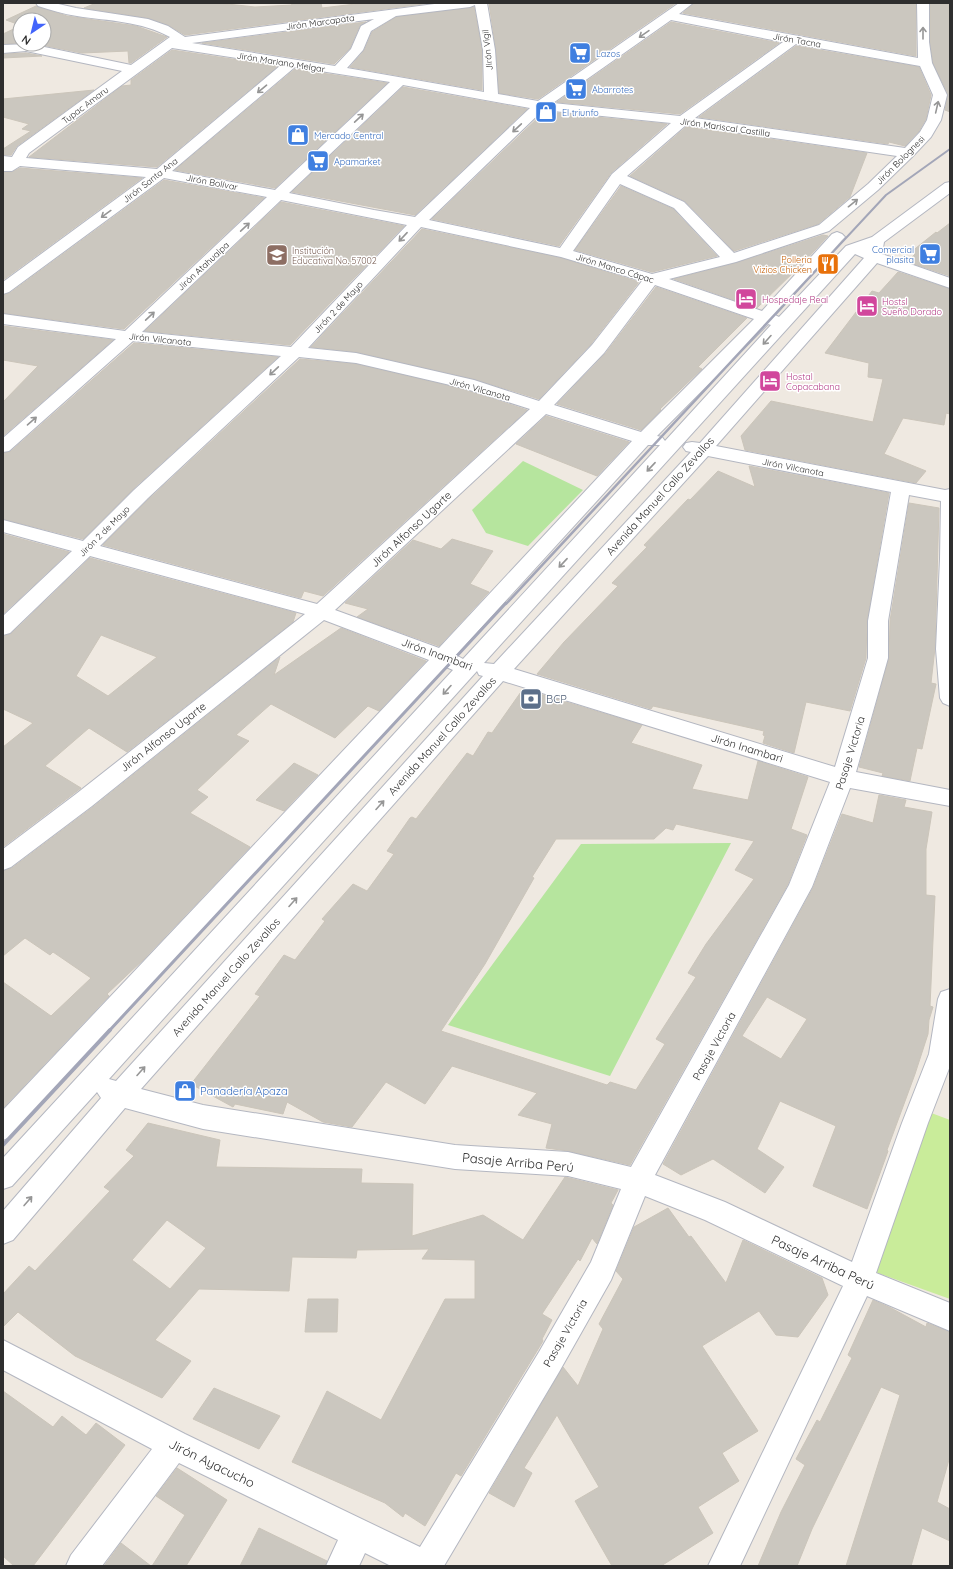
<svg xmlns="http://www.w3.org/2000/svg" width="953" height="1569" viewBox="0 0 953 1569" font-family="Quicksand,sans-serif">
<rect width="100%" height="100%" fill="#efe9e1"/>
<path fill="#b6e59e" d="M523,461L583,490L528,546L486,533L472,510Z
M731,843L610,1076L448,1025L581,844Z"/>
<path fill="#c9ec9a" d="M926,1111L950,1120V1299L875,1272Z"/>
<path fill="#cbc7bf" stroke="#cbc5ba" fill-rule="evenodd" d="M96,3H218L255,7L292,5L291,3H321L322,8L364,3H431L185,35L168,25L148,18L84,8Z
M489,3H676L538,99L499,93L496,50Z
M694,3H864L881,4V3H916V56L683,13Z
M930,3L949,4L950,112L945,110L948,94L933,63L930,42Z
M36,6L67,16L136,26L167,37L131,63H129L128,51L82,53L37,44H44V20H20V25L6,20Z
M474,7L482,50V90L350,67L364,51L372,32L396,17Z
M366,22L360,25L350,48L334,64L202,43Z
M671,22L779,43L680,114L557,102Z
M20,26V43L3,44V34Z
M796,46L919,67L931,95L926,119L919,131L905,146L889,142L888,144L699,117Z
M172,50L278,66L157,167L29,157L122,86L131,85V80Z
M26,53L42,56L3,58V54Z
M295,69L387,83L275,188L175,170Z
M403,87L527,109L415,215L292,192Z
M94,90L17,146L11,155H3V149L31,131L22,129L29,124L3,117V99Z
M544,112L667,124L611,173L559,246L432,219Z
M686,127L867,153L850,197L818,224L734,251L685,201L630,176Z
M20,168L142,178L3,280V172H12Z
M164,180L264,198L124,329L3,313V295L10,293Z
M621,186L673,209L717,256L652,272L575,250Z
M281,202L404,226L290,345L145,331Z
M950,223V276L908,262L915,254L911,252L936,232L937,233Z
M422,229L561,258L639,282L591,344L539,399L474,379L356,352L311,347Z
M823,235L828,236L803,263L757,308L674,279L736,263Z
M898,272L950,289V414L946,413L944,425L903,418L884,454L926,471L916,483L745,450L741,436L771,401L873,422L883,379L868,377L869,363L825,353L872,291L879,293Z
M656,287L747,318L698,367L702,369L660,409L661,410L641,430L557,404L605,354Z
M3,326L113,340L3,436V402L38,366L3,360Z
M134,343L278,357L133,489L83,539L3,519V453L10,452Z
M300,359L356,364L463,389L527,410L323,596L304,591L301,598L103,545L149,499Z
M546,416L629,442L597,476L516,444Z
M749,466L889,493L867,621L866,658L850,711L806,702L794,753L763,743L765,736L763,735L764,731L653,706L651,709L537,674L564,642L618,586L612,583L647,547L644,545L688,499L690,500L718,471L755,487Z
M909,503L939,508L935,648L931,683L936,684L922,749L917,748L910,781L882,776L883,773L859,767L889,658L890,621Z
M3,534L69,552L3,614Z
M452,539L493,551L470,584L489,592L439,646L357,617L368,609L345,603L413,540L441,549Z
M90,558L296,613L293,622L127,752L89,728L45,766L81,788L3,847V747L33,723L3,709V636L11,634ZM101,635L157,657L108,696L76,676Z
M341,628L426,661L379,711L368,706L335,738L271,704L236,735L249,741L197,790L208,797L190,813L250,847L143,960L107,994L109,996L3,1108V982L51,1016L91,978L53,952L50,955L25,938L3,956V871L12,868L93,807L280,657L274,675Z
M523,689L642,725L631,743L702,765L692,789L748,800L758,761L808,777L791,829L807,835L788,884L630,1165L568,1151L546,1148L552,1124L518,1115L537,1093L452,1066L425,1104L386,1082L352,1127L323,1122L287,1102L283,1114L235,1104L233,1107L191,1084L260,996L255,994L284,955L295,960L325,921L322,919L353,884L367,891L394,854L387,851L410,818L412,817L416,819L467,753L473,756L488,732L492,733ZM676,824L754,841L735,870L754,879L706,944L688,973L696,977L656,1039L665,1044L636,1090L610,1082L607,1085L441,1031L485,964L534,878L532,877L556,839H654L666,828L673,830Z
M294,763L318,775L284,811L256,800Z
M879,795L906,800L904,807L932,812L926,849V895L935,896L930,1006L933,1007L929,1020L928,1034L915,1074L887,1150L888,1151L867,1209L813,1186L836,1126L780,1101L757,1149L784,1167L765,1193L713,1159L681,1175L663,1164L813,888L842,814L873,823ZM767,997L807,1019L781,1059L742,1036Z
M148,1123L220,1140L216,1167L362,1169L361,1183L413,1184L412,1236L483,1215L523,1240L565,1177L618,1190L611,1203L613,1205L597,1244L592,1238L580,1261L578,1259L542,1314L552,1320L542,1339L543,1341L461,1476L456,1473L425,1526L405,1513L403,1517L385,1503L292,1462L327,1391L381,1420L445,1299H475V1260L422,1259L429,1249L357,1250L356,1258L292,1257L289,1291L199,1289L155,1340L191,1361L162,1398L75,1356L18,1312L3,1327V1294L29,1266L35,1271L110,1191L104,1187L134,1156L126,1150ZM167,1220L206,1248L170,1289L132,1260Z
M668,1208L689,1237L691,1236L726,1283L743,1240L822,1278L828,1295L798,1337L776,1335L759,1311L702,1346L758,1431L722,1453L739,1481L698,1507L713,1533L661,1566H612L575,1501L599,1487L557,1415L524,1468L532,1473L514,1507L489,1493L563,1367L578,1386L603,1329L599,1324L623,1279L616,1271L634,1227Z
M308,1299H338L337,1332H305Z
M873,1300L891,1308L926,1327L927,1323L950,1332V1456L937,1502L950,1509V1541L922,1528L911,1566H846L900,1395L881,1387L812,1529L797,1566H758L781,1512L805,1465L796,1459L817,1420L820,1422L852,1358L848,1355Z
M214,1388L280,1416L259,1449L193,1419Z
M3,1391L53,1427L62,1416L86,1435L96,1423L125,1445L33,1566H14L3,1556Z
M177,1468L227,1500L186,1566H152L185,1515L156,1496Z
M259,1528L327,1561L325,1566H240Z
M121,1543L151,1566H104Z"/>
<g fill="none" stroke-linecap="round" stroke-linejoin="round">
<g stroke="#b4b7c1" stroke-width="2">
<path id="minor" d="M36,3H54L76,8L148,19L168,26L185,37L442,3H487L495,50L498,94L538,101L679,3H693L679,14L918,58L917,3H929V42L932,63L947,95L941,120L931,137L913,156L878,190L829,231L736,262L669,279L762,311L832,234L837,232L842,234L845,237L842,240L775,315L779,317L846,246L872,237L945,183L950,182V193L884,242L882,254L950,278V288L877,263L716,446L945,490L950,489V706L943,703L940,698L936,649L940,559L941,501L909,495L888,621V658L856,772L950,790V806L850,788L812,887L655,1175L725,1202L852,1262L902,1123L929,1054L938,999L941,992L950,989V1066L928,1123L876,1273L950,1303V1331L867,1296L740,1566H708L843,1286L705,1220L645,1196L611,1280L559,1372L444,1566H391L365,1553L359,1566H326L338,1540L179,1463L102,1566H66L71,1555L152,1449L3,1370V1340L185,1434L420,1547L539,1352L591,1262L621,1189L568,1176L455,1169L203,1129L125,1108L13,1240L3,1244V1211L101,1098L97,1092L12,1186L3,1189V1158L453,670L446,667L12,1136L3,1140V1110L429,660L324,620L92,806L11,867L3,870V849L76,794L305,614L90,556L10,633L3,635V616L72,551L3,532V520L83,541L134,490L281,356L133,341L9,451L3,452V438L116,339L3,324V314L125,331L267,197L164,178L9,292L3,294V282L146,177L20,166L12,171H3V156L12,157L18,147L122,71L26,51L3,53V45L30,44L131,65L170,37C141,21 109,21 77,16C63,14 51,10 38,6ZM475,5L483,50L484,92L347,68L363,50L371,31L396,16L470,7ZM374,19L361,26L351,49L335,66L192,43ZM671,20L783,42L680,116L553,103ZM796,44L920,66L933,95L927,120L920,132L905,148L695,118ZM172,48L281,65L157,169L26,158L29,153ZM295,67L390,82L275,190L172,171ZM403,85L530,108L415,217L374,210L289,193ZM543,110L671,123L612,174L560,248L429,220ZM686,125L897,156L868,184L819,225L734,253L684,202L627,176ZM620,184L674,208L720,257L652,274L573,251ZM281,200L407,225L291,347L142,332ZM421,227L561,257L642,281L592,345L539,401L474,380L356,353L308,348ZM855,254L864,258L700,443L692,442L686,443L683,447L686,451L691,452L494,664L484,663ZM655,285L754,319L641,432L554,405L604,353ZM768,324L771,325L665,441L662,437L657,436ZM299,357L356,363L463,388L530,409L317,604L100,546L148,498ZM546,414L632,441L439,648L335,610ZM648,445H660L463,659L456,655ZM708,456L891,492L868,621V658L835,767L514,669ZM477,671L479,675L483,676L116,1081L109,1079ZM503,681L830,782L789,885L631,1167L568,1152L455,1145L203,1105L141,1089Z"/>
</g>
<use href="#minor" fill="#fff" fill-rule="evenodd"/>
<path stroke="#a3a6b8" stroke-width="2" d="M819,267L886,195L950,149"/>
<path stroke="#a3a6b8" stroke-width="2.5" d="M506,604L820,266"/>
<path stroke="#a3a6b8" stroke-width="3" d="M109,1031L506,603"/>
<path stroke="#a3a6b8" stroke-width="4" d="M3,1145L110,1030"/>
</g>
<defs><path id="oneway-shaft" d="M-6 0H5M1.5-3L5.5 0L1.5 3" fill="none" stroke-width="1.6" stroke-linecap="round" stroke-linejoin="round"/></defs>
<g stroke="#969696">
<use href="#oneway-shaft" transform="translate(923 33) rotate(-90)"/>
<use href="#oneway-shaft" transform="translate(644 34) rotate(145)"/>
<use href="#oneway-shaft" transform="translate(262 89) rotate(140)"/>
<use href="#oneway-shaft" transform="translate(937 107) rotate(-77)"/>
<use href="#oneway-shaft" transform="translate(359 118) rotate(-43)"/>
<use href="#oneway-shaft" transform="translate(517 128) rotate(137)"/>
<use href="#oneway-shaft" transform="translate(853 203) rotate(-39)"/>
<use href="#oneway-shaft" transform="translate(106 214) rotate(144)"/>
<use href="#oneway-shaft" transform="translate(245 227) rotate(-43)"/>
<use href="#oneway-shaft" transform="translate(403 237) rotate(133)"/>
<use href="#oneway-shaft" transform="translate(150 316) rotate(-43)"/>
<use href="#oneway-shaft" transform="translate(767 340) rotate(132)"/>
<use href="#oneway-shaft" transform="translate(274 371) rotate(137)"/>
<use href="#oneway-shaft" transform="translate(32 421) rotate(-41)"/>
<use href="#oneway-shaft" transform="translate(651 467) rotate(133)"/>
<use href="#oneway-shaft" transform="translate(563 563) rotate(133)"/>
<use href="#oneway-shaft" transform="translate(447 690) rotate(132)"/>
<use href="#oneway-shaft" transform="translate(380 805) rotate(-48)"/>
<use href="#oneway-shaft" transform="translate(293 902) rotate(-48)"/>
<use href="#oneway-shaft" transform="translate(141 1071) rotate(-48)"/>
<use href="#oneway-shaft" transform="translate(28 1201) rotate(-49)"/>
</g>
<defs>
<g id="supermarket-square" transform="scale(1.15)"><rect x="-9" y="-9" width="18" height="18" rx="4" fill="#3f7fe0" stroke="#fff"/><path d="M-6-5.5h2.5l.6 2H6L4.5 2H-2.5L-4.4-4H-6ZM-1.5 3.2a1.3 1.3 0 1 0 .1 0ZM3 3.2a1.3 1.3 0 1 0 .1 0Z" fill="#fff"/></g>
<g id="shop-square" transform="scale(1.15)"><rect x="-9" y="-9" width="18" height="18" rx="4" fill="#3f7fe0" stroke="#fff"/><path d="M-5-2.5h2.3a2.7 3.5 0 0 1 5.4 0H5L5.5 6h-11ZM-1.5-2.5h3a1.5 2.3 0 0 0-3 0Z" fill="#fff"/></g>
<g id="school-square" transform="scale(1.15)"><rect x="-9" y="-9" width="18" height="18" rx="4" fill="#8d6e63" stroke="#fff"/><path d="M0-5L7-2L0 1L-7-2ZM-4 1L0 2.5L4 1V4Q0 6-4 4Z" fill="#fff"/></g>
<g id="restaurant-square" transform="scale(1.15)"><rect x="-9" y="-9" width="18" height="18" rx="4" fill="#e8710a" stroke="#fff"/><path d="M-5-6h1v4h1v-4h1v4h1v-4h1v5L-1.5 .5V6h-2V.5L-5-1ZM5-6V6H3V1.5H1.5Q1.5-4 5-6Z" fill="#fff"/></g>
<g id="hotel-square" transform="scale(1.15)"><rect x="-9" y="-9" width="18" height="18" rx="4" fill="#d1479c" stroke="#fff"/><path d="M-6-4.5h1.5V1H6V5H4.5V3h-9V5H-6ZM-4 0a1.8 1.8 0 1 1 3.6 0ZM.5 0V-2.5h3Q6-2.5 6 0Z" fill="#fff"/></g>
<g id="bank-square" transform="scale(1.15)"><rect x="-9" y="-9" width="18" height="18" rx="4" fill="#5c6f8a" stroke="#fff"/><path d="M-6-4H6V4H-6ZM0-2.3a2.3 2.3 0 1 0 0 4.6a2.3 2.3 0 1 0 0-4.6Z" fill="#fff"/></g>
</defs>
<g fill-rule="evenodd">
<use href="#supermarket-square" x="580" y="53"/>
<use href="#supermarket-square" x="576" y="89"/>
<use href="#shop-square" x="546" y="112"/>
<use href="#shop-square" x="298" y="135"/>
<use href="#supermarket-square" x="318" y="161"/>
<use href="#supermarket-square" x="930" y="254"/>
<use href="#school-square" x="277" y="255"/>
<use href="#restaurant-square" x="828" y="264"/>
<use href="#hotel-square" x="746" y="299"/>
<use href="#hotel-square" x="867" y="306"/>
<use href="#hotel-square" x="770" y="381"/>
<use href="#bank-square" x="531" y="699"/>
<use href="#shop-square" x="185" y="1091"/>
</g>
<g text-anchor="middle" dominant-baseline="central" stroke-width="3" stroke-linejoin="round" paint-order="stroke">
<g font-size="9" fill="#2e2e2e" stroke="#fff">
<text transform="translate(320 22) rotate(-8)">Jirón Marcapata</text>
<text transform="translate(797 40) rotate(10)">Jirón Tacna</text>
<text transform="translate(487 50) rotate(-96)">Jirón Vigil</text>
<text transform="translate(281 62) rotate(9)">Jirón Mariano Melgar</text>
<text transform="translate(85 105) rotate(-37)">Tupac Amaru</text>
<text transform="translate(725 127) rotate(8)">Jirón Mariscal Castilla</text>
<text transform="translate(900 160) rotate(-45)">Jirón Bolognesi</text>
<text transform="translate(150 180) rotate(-38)">Jirón Santa Ana</text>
<text transform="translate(212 182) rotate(11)">Jirón Bolívar</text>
<text transform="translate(203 266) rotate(-43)">Jirón Atahualpa</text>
<text transform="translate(615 268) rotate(17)">Jirón Manco Cápac</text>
<text transform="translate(338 307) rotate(-47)">Jirón 2 de Mayo</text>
<text transform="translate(160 339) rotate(6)">Jirón Vilcanota</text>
<text transform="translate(480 389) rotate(16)">Jirón Vilcanota</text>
<text transform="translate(793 467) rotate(11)">Jirón Vilcanota</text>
<text transform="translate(104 531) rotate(-45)">Jirón 2 de Mayo</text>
</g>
<g font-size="9" fill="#366cbe" stroke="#fff" text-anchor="start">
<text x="596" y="53">Lazos</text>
<text x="592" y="89">Abarrotes</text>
<text x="562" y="112">El triunfo</text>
<text x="314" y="135">Mercado Central</text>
<text x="334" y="161">Apamarket</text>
<text x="914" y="249" text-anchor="end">Comercial<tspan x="914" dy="10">plasita</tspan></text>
</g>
<g font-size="9" fill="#785e54" stroke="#fff" text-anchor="start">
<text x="292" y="250">Institución<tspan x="292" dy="10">Educativa No. 57002</tspan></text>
</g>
<g font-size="9" fill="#c56008" stroke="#fff" text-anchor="end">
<text x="812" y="259">Polleria<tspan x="812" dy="10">Vizios Chicken</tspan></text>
</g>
<g font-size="9" fill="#b23c85" stroke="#fff" text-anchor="start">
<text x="762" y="299">Hospedaje Real</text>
<text x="882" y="301">Hostsl<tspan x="882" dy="10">Sueño Dorado</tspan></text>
<text x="786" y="376">Hostal<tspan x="786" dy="10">Copacabana</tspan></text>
</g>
<g font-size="11" fill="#2e2e2e" stroke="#fff">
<text transform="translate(660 496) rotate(-48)">Avenida Manuel Callo Zevallos</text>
<text transform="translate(411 529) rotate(-43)">Jirón Alfonso Ugarte</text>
<text transform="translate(437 654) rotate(20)">Jirón Inambari</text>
<text transform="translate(442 736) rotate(-48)">Avenida Manuel Callo Zevallos</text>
<text transform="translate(163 737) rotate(-38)">Jirón Alfonso Ugarte</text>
<text transform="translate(747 748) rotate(17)">Jirón Inambari</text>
<text transform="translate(850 753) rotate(-73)">Pasaje Victoria</text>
<text transform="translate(226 977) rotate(-48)">Avenida Manuel Callo Zevallos</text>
<text transform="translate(714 1046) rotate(-61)">Pasaje Victoria</text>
<text transform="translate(565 1333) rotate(-60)">Pasaje Victoria</text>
</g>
<g font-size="11" fill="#4e5e75" stroke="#fff" text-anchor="start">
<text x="546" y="699">BCP</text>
</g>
<g font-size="11" fill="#366cbe" stroke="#fff" text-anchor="start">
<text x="200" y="1091">Panadería Apaza</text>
</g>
<g font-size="13" fill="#2e2e2e" stroke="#fff">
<text transform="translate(518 1162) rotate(5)">Pasaje Arriba Perú</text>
<text transform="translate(823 1262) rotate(25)">Pasaje Arriba Perú</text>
<text transform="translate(212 1463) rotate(26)">Jirón Ayacucho</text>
</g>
</g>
<rect width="953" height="1569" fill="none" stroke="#2e2e2e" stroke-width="8"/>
<g transform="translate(32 32) rotate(215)"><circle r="19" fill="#ffffff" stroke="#ababab"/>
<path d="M0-3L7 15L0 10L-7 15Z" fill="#4264fb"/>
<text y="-6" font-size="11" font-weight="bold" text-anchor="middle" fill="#2e2e2e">N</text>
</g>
</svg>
